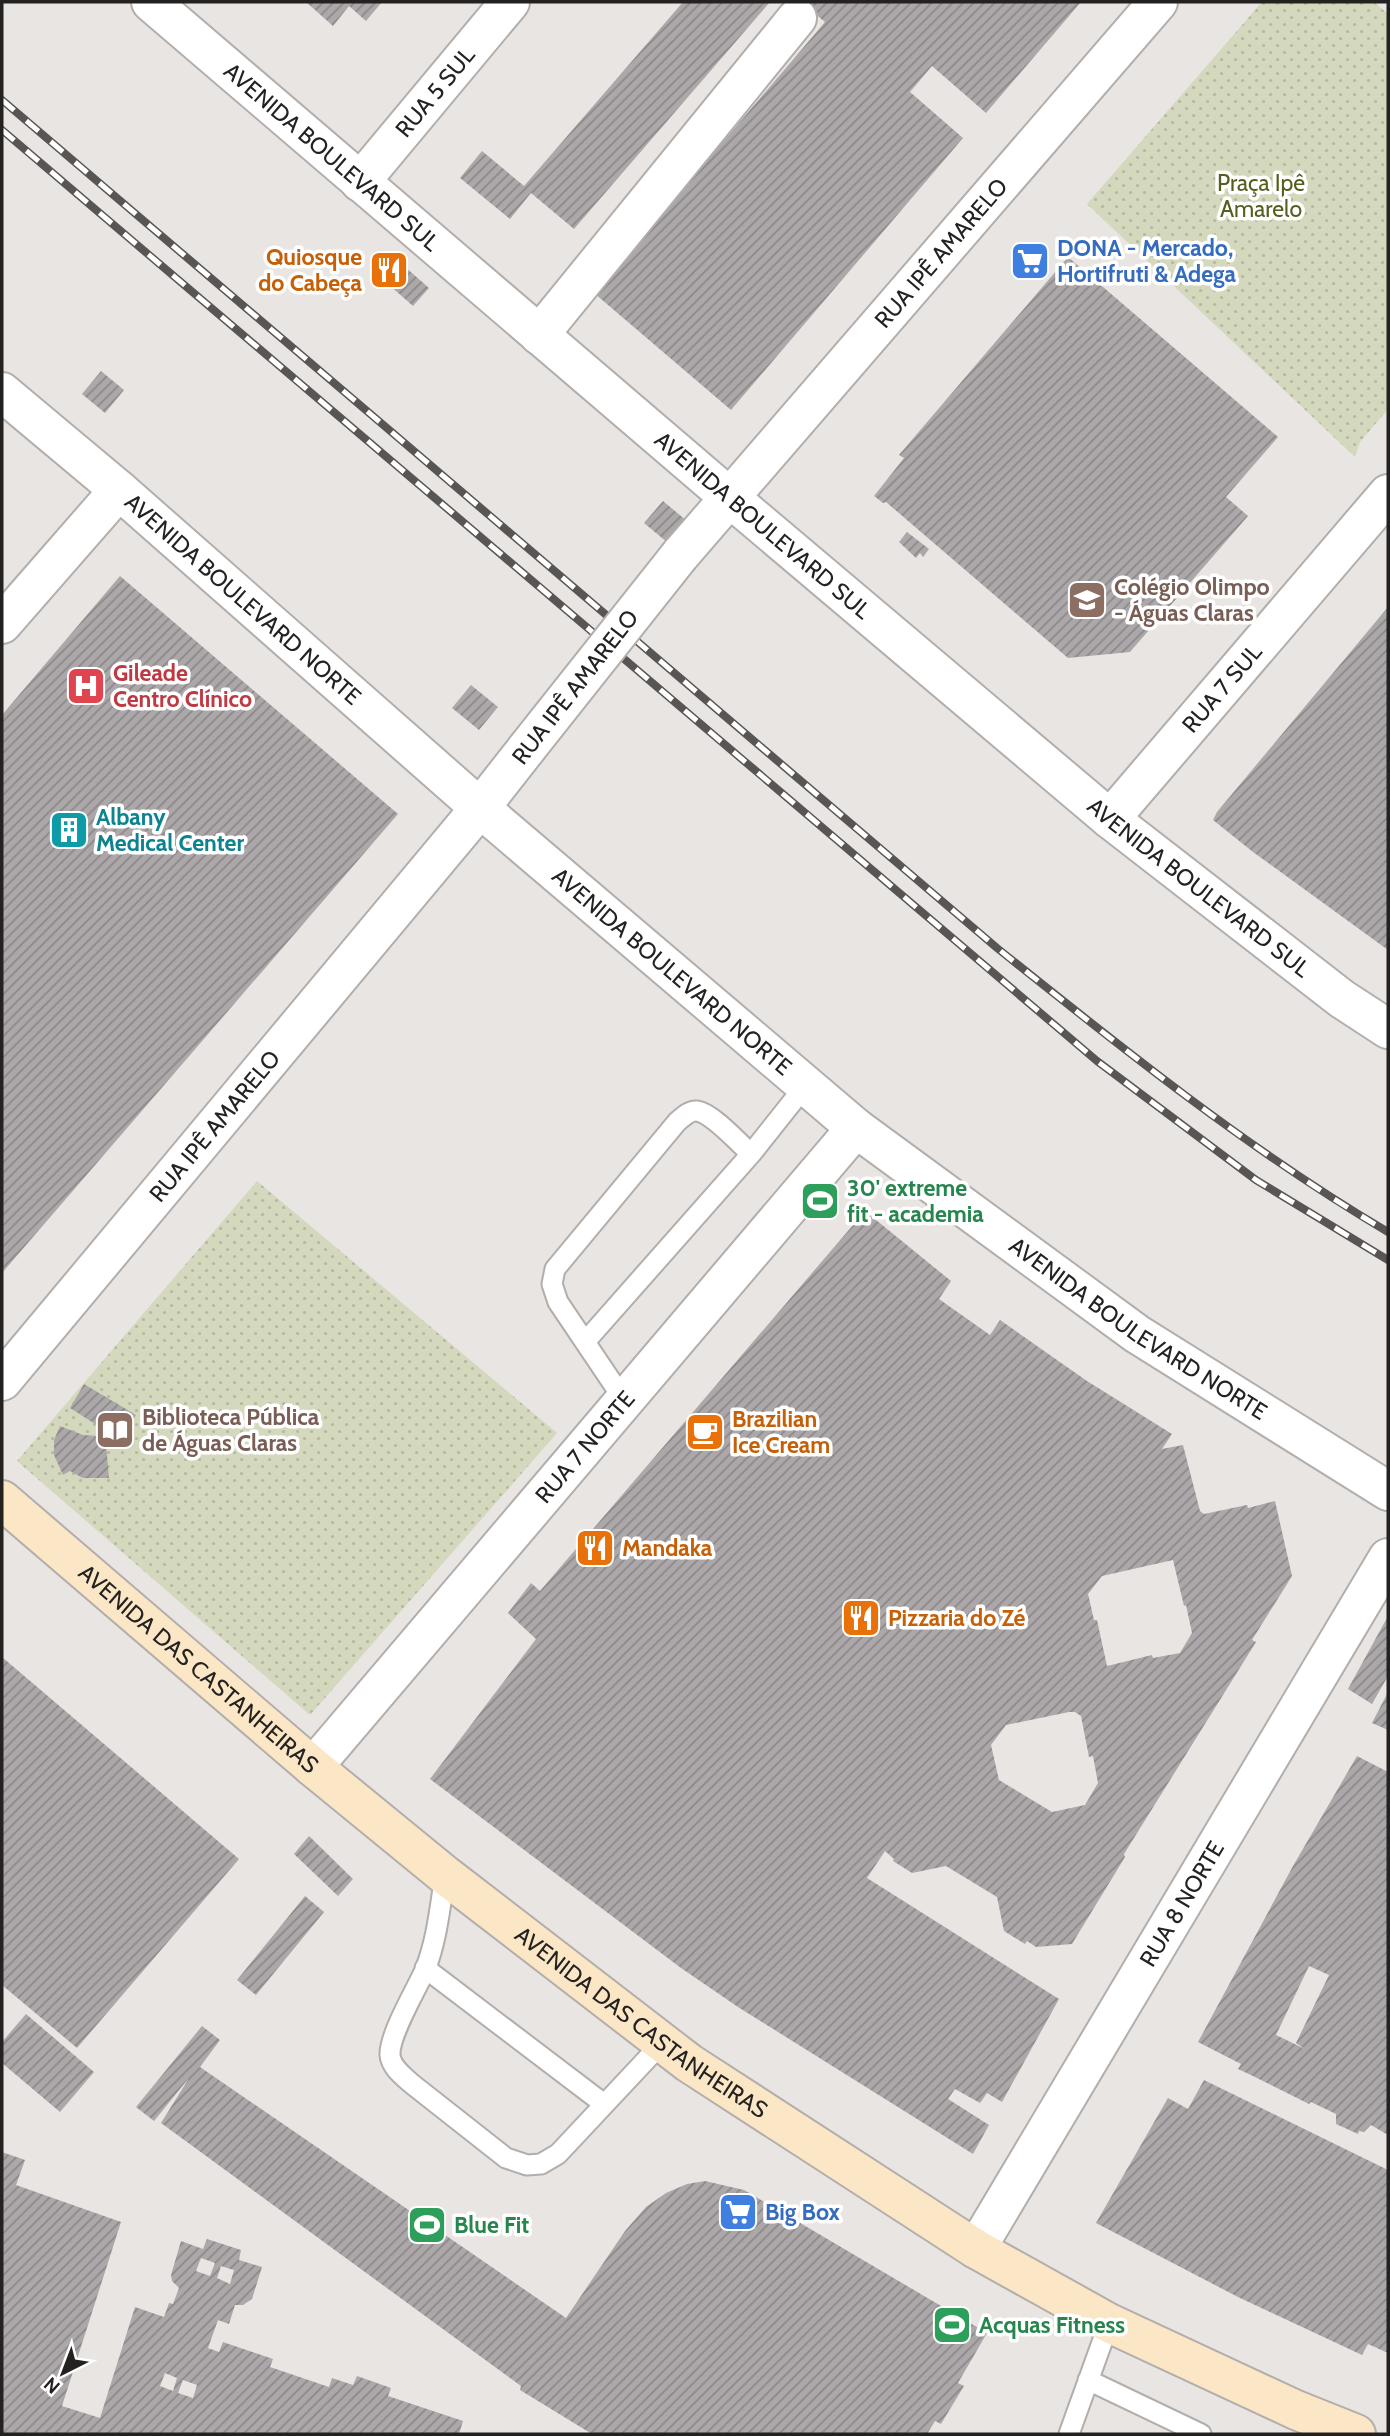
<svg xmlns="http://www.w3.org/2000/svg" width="1390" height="2436" viewBox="0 0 1390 2436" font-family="Cabin,sans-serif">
<defs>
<pattern id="green-dots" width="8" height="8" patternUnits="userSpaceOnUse" patternTransform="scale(1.75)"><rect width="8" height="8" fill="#d4d8bd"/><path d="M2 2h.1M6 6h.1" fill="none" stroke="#b6b9a2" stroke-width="1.8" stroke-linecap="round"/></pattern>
<pattern id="building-hatch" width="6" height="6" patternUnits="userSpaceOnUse" patternTransform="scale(1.75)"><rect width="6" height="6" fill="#aca8aa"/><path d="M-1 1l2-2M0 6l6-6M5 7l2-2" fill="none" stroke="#8c888a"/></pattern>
</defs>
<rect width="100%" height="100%" fill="#e9e5e2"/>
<path fill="url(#green-dots)" d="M1262,2H1374L1388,14V409L1360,442L1355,457L1087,204Z
M257,1181L557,1433L310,1715L17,1461Z"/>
<path fill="url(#building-hatch)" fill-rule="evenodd" d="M306,2H382L366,21L349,6L333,26Z
M683,2H770L574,229L531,193L510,219L460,178L482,151L524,186Z
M801,2H1081L986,113L932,66L910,92L963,138L731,410L594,293L825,22Z
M1068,257L1278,437L1226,497L1248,516L1130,652L1068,658L886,502L883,503L874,496L904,458L899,455Z
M396,259L429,288L413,306L380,277Z
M101,371L124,390L105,413L82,394Z
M663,501L687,521L668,543L644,523Z
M907,532L929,549L923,557L920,553L916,558L899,542Z
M120,576L398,814L2,1273V715Z
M1388,607V950L1253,852L1213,820L1217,812Z
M471,685L498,707L479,730L452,708Z
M865,1211L951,1281L939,1299L990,1335L1000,1320L1087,1381L1172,1434L1162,1449L1183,1445L1200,1511L1204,1514L1247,1505L1248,1508L1275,1501L1292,1576L1252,1640L1256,1642L1124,1854L1125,1857L1072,1944L1036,1947L1027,1941L1025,1944L1004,1931L997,1897L946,1866L912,1873L893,1861L894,1859L885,1851L867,1878L1059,1999L1002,2102L987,2093L980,2103L955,2089L948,2099L989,2125L973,2154L738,2007L681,1968L430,1779L536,1639L508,1613L531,1583L540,1591ZM1173,1560L1184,1606L1186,1605L1192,1633L1180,1653L1153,1658L1152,1655L1107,1666L1097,1620H1094L1088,1594L1102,1576ZM1069,1712H1075L1081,1716L1089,1757L1093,1756L1098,1783L1085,1805L1052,1812L999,1780L991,1745L1006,1725Z
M84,1384L136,1415L122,1440L112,1434L106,1443L109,1478H83L70,1471L63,1475L54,1455V1440L60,1426L83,1435L99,1436L103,1429L70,1408Z
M1388,1616V1676L1372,1704L1348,1689Z
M2,1657L239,1859L77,2048L2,1985Z
M1388,1692V1730L1372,1723Z
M1357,1756L1388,1772V2135L1371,2125L1364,2132L1359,2131L1358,2134L1336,2124V2114L1311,2102L1309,2104L1253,2076L1238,2069L1241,2064L1198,2042L1293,1866ZM1309,1966L1329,1975L1296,2043L1305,2049L1276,2035Z
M309,1836L353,1879L338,1896L294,1854Z
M305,1896L324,1912L256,1995L237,1980Z
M26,2014L94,2072L60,2112L2,2063V2042Z
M202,2026L220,2040L200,2067L566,2318L625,2231L646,2207L666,2193L687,2184L705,2181L744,2190L987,2333L958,2383L964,2386L941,2424L935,2421L927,2434H592L520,2390L521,2386L161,2123L189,2078L154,2121L136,2107Z
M1204,2080L1388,2170V2353L1368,2344L1362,2355L1238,2297L1096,2223L1168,2098L1188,2109Z
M2,2152L25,2160L16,2185L121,2222L62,2406L100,2418L135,2307L164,2317L169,2303L173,2304L179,2288L172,2281L171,2275L181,2241L203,2249L207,2239L241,2250L239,2260L262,2267L252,2299L243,2305H235L229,2324L218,2320L208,2348L219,2352L223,2342L273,2359L270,2367L329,2387L332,2378L353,2385L357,2376L391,2388L388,2396L463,2421L459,2434H2ZM201,2258L215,2263L210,2276L196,2271ZM221,2266L234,2270L230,2284L217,2278ZM165,2373L177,2378L173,2391L160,2386ZM183,2380L197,2385L193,2398L178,2393Z"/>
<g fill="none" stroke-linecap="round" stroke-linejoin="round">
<g stroke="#b2aeac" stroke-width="23">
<path id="service" d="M585,1342L751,1154L805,1086
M624,1400L558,1302L552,1284L555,1269L677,1122C682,1118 689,1110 697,1111C712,1113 739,1143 751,1154
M445,1875C440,1907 437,1940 425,1970C416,1990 389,2035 390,2055C391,2067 403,2076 412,2084L506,2158L527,2165L541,2164L558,2154L662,2043
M425,1968L604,2104
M1088,2380L1201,2434
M1069,2434L1109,2323"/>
</g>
<g stroke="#b2aeac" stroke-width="42">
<g id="minor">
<path id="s1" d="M360,182L510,2"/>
<path d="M539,335L797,18"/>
<path d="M2,624L119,490"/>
<path id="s2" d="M1110,819L1388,494"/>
<path id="s3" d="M313,1767L856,1128"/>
<path id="s4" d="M976,2249L1388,1558"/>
</g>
</g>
<g stroke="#b2aeac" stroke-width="42">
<g id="tertiary">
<path id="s5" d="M151,2L729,497L1110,819L1342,999L1388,1029"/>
<path id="s6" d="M2,392L119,490L480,808L856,1128L1137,1334L1388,1491"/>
<path id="s7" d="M680,555L1158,2"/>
<path id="s8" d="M2,1381L480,808L527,748"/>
</g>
</g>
<g stroke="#b2aeac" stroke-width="42">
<g id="secondary">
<path id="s9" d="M2,1500L313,1767L445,1875L689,2063L976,2249L1109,2323L1296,2410L1356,2434"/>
</g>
</g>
<use href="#service" stroke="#fff" stroke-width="19"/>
<use href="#minor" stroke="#fff" stroke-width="38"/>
<use href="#tertiary" stroke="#fff" stroke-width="38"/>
<use href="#secondary" stroke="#fbe6c5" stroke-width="38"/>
<g stroke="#585554" stroke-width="8">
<path id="rail" d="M2,100L997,948C1123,1049 1249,1150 1388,1232
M2,130L1097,1061L1256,1180L1388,1260"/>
</g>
<use href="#rail" stroke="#fff" stroke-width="5" stroke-dasharray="16" stroke-linecap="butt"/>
<g stroke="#b2aeac" stroke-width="42" stroke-linecap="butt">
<path id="tertiary-bridge" d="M527,748L680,555"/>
</g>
<use href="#tertiary-bridge" stroke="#fff" stroke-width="38"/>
</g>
<defs>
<g id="supermarket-square" transform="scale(2.0125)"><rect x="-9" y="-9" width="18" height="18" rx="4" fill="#3f7fe0" stroke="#fff"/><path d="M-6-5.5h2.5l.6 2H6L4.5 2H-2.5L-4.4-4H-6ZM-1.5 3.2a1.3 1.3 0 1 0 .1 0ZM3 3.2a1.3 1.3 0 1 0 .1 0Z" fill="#fff"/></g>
<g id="restaurant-square" transform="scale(2.0125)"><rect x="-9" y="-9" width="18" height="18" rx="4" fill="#e8710a" stroke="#fff"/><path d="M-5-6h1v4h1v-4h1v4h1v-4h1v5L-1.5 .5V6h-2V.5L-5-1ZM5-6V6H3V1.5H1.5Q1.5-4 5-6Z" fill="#fff"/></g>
<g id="school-square" transform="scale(2.0125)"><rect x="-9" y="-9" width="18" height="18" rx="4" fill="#8d6e63" stroke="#fff"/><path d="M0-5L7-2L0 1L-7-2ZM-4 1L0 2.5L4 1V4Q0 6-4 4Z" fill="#fff"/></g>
<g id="hospital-square" transform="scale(2.0125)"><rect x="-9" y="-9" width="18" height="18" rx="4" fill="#e0444e" stroke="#fff"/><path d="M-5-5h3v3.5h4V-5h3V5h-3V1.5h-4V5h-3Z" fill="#fff"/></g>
<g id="building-square" transform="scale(2.0125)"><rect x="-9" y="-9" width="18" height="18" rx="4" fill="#0f9aa8" stroke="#fff"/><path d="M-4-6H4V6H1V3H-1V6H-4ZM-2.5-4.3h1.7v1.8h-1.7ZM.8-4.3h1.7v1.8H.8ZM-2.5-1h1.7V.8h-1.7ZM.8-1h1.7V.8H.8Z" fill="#fff"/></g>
<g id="stadium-square" transform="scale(2.0125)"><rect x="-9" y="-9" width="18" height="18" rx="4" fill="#2e9e5b" stroke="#fff"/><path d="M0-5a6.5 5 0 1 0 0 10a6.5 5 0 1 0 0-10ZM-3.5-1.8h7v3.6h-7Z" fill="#fff"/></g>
<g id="library-square" transform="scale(2.0125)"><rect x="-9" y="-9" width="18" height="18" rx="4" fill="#8d6e63" stroke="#fff"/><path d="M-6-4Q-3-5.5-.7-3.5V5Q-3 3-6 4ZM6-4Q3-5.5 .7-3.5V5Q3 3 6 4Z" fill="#fff"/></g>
<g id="cafe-square" transform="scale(2.0125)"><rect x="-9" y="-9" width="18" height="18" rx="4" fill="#e8710a" stroke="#fff"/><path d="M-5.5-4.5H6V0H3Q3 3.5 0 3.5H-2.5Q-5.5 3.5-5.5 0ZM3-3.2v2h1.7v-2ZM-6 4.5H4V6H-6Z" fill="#fff"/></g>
</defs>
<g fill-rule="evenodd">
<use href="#supermarket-square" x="1030" y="261"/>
<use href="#restaurant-square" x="389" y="270"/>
<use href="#school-square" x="1087" y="600"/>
<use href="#hospital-square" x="86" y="686"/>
<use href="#building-square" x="69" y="830"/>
<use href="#stadium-square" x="820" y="1201"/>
<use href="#library-square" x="115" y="1430"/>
<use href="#cafe-square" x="705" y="1432"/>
<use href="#restaurant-square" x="595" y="1548"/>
<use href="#restaurant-square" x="861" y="1618"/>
<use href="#supermarket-square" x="738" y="2212"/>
<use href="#stadium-square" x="427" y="2225"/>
<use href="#stadium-square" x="952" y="2325"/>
</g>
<g text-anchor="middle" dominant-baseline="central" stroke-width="7" stroke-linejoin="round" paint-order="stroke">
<g font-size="23" fill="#242221" stroke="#fff">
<text stroke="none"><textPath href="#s1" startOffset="117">RUA 5 SUL</textPath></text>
<text stroke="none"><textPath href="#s5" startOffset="238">AVENIDA BOULEVARD SUL</textPath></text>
<text stroke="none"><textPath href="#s7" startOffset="399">RUA IPÊ AMARELO</textPath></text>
<text stroke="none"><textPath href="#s5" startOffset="805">AVENIDA BOULEVARD SUL</textPath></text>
<text stroke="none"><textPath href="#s6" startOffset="318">AVENIDA BOULEVARD NORTE</textPath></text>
<text transform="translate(575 687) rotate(-52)">RUA IPÊ AMARELO</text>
<text stroke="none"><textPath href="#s2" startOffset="172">RUA 7 SUL</textPath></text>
<text stroke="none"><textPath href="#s5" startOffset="1372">AVENIDA BOULEVARD SUL</textPath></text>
<text stroke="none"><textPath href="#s6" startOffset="886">AVENIDA BOULEVARD NORTE</textPath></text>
<text stroke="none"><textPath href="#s8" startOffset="332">RUA IPÊ AMARELO</textPath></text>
<text stroke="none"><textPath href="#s6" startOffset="1474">AVENIDA BOULEVARD NORTE</textPath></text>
<text stroke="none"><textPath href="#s3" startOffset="420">RUA 7 NORTE</textPath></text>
<text stroke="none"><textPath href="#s9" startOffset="259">AVENIDA DAS CASTANHEIRAS</textPath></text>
<text stroke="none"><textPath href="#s4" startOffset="402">RUA 8 NORTE</textPath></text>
<text stroke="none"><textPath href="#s9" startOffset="826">AVENIDA DAS CASTANHEIRAS</textPath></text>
</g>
<g font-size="23" fill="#565d1d" stroke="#fff">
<text x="1261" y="183">Praça Ipê<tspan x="1261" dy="26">Amarelo</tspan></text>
</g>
<g font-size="23" font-weight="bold" fill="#366cbe" stroke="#fff" text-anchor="start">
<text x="1057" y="248">DONA - Mercado,<tspan x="1057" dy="26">Hortifruti &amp; Adega</tspan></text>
<text x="765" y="2212">Big Box</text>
</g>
<g font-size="23" font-weight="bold" fill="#c56008" stroke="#fff" text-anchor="start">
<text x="362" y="257" text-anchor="end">Quiosque<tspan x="362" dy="26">do Cabeça</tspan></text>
<text x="732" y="1419">Brazilian<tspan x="732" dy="26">Ice Cream</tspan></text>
<text x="622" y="1548">Mandaka</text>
<text x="888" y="1618">Pizzaria do Zé</text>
</g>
<g font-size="23" font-weight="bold" fill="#785e54" stroke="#fff" text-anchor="start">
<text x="1114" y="587">Colégio Olimpo<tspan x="1114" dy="26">- Águas Claras</tspan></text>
<text x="142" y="1417">Biblioteca Pública<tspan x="142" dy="26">de Águas Claras</tspan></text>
</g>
<g font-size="23" font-weight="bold" fill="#be3a42" stroke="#fff" text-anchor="start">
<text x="113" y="673">Gileade<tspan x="113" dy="26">Centro Clínico</tspan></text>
</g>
<g font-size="23" font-weight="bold" fill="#0d838f" stroke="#fff" text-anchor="start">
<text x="96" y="817">Albany<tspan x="96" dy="26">Medical Center</tspan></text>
</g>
<g font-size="23" font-weight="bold" fill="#27864d" stroke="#fff" text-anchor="start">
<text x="847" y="1188">30' extreme<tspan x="847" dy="26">fit - academia</tspan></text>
<text x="454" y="2225">Blue Fit</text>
<text x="979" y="2325">Acquas Fitness</text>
</g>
</g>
<rect width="1390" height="2436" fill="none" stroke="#242221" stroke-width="7"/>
<g transform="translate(63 2373) rotate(222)" stroke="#ffffff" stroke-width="5" paint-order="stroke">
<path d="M0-5L12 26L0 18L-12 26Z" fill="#242221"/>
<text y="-10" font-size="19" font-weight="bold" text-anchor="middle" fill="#242221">N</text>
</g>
</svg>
